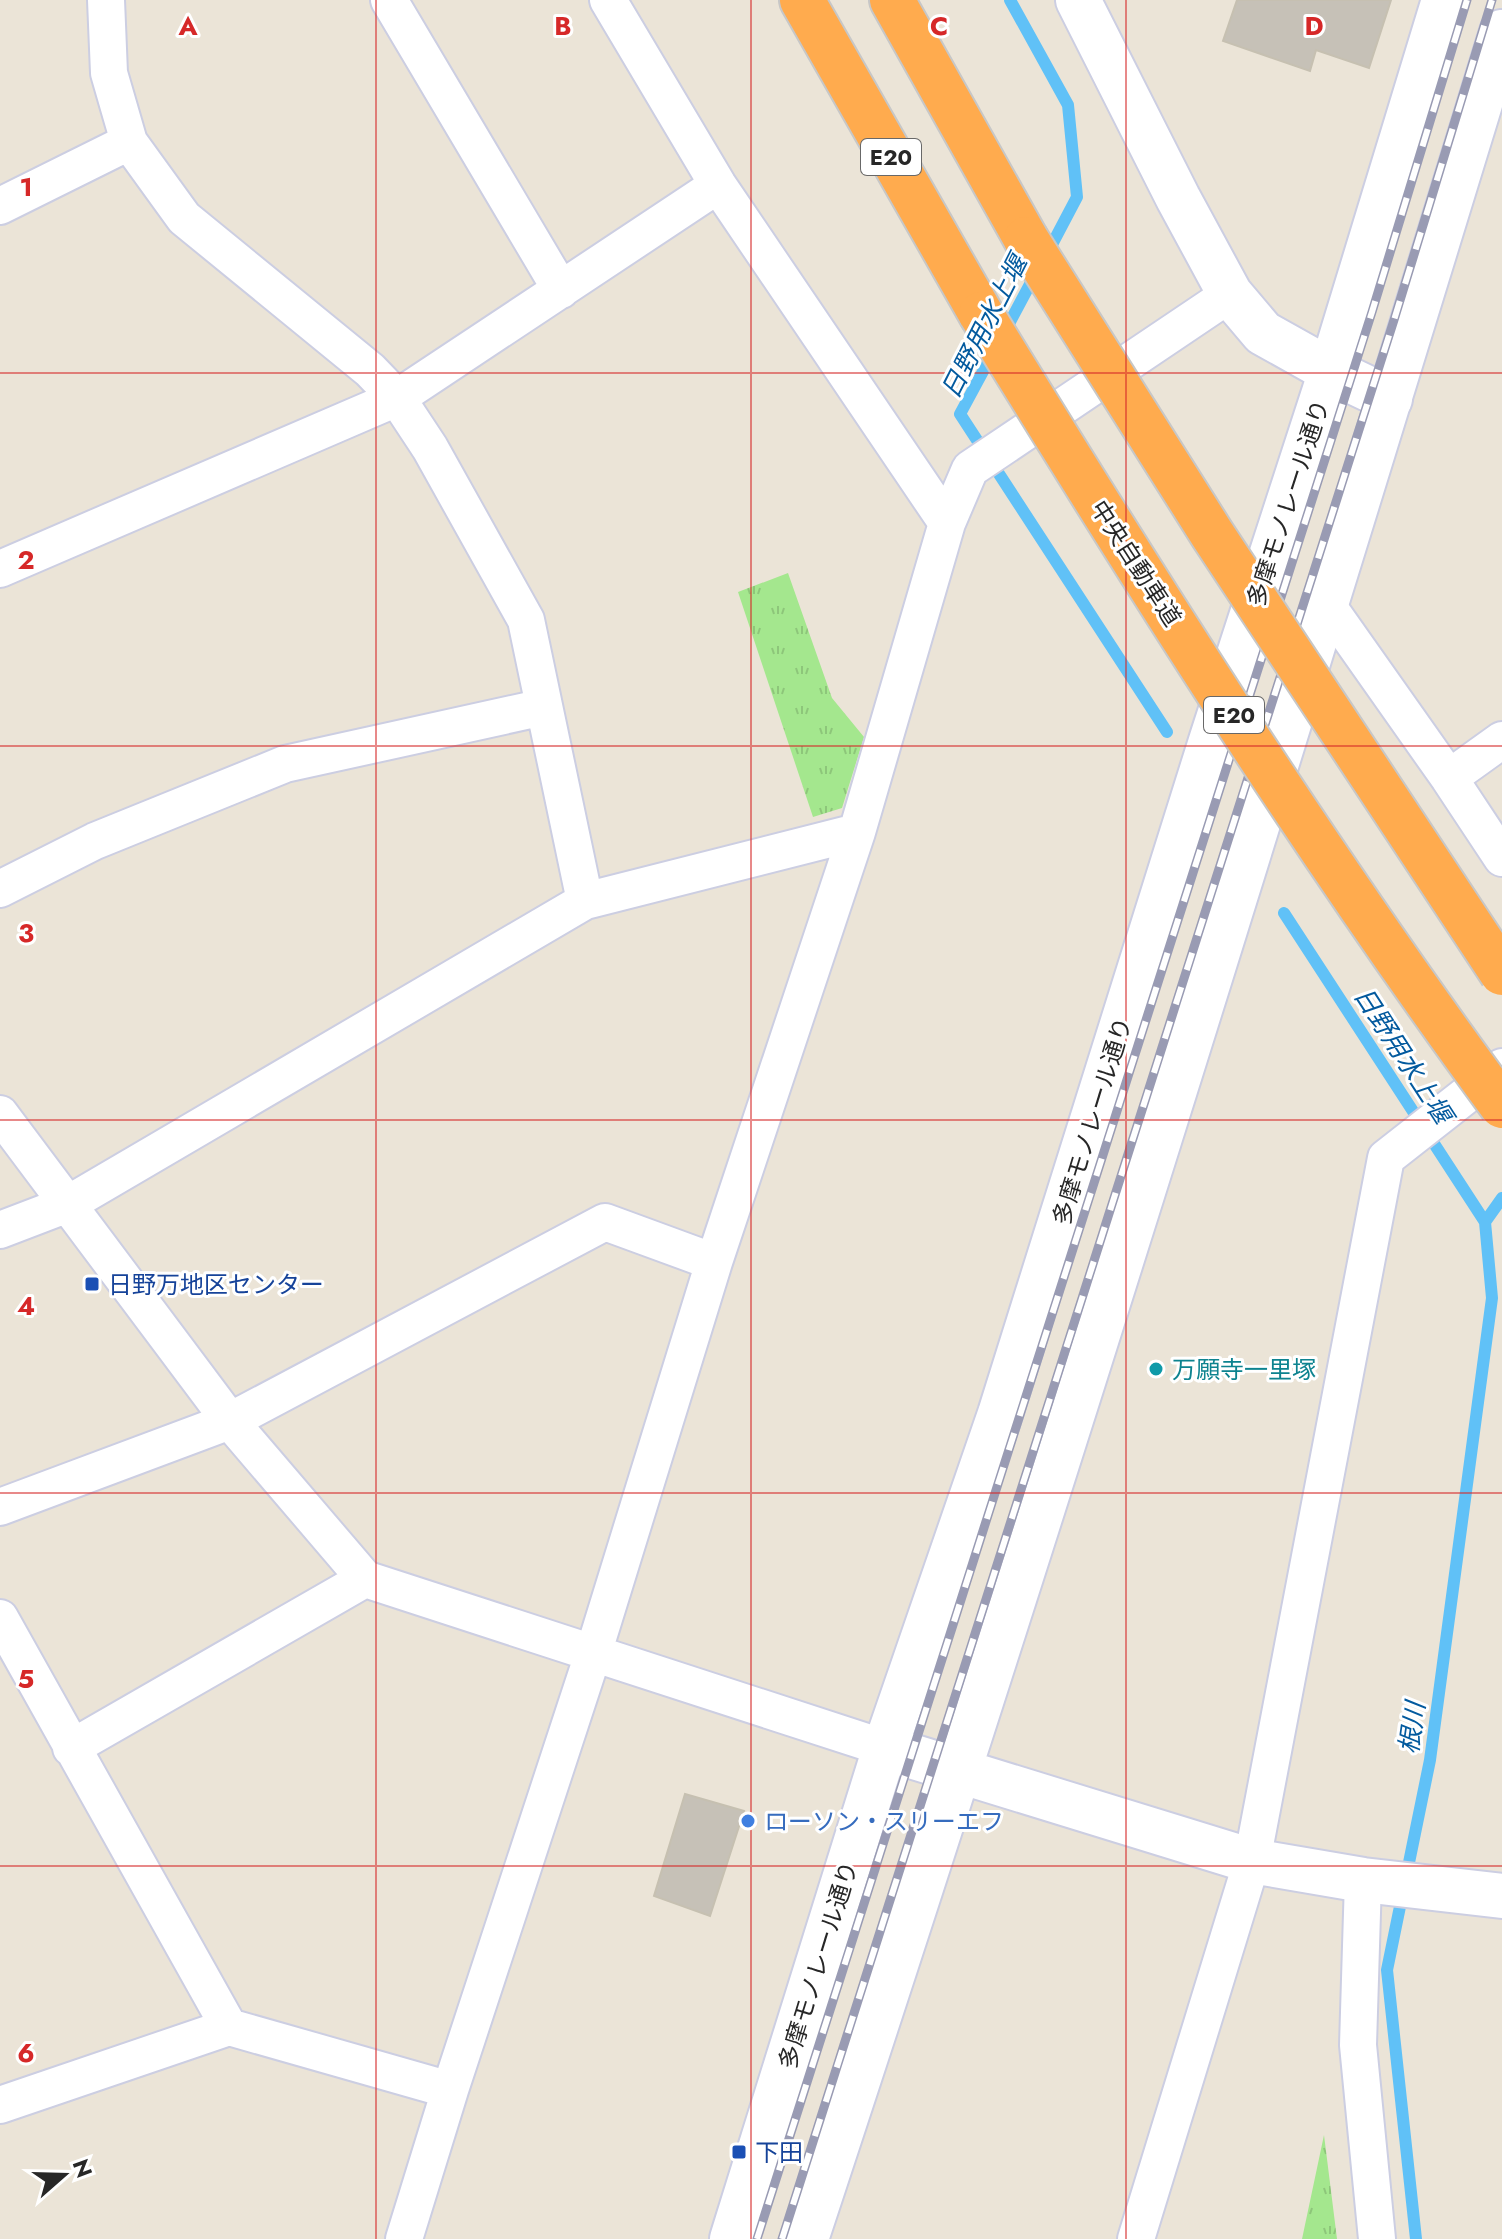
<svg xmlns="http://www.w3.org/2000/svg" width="1502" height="2239" viewBox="0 0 1502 2239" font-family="Jost,'Noto Sans JP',sans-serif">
<defs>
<pattern id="park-tufts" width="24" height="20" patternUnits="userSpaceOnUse" patternTransform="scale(2)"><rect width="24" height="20" fill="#a4e78e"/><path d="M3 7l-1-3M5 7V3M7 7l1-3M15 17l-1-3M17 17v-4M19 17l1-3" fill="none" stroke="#8dc67a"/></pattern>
</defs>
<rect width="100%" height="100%" fill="#ebe4d7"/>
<path fill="url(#park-tufts)" d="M788,573L832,698L864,737L842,808L813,817L738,592Z
M1324,2135L1337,2239H1302Z"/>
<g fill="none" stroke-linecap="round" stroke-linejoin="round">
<path stroke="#60c1f7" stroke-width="12" d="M1010,0L1068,105L1077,197L1047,254
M1003,335L1036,273
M994,351L960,414L1167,732
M1284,913L1485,1222L1492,1298L1430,1760L1387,1970L1416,2239
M1485,1222L1502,1198"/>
</g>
<path fill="#c6c1b7" stroke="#c6c0b1" stroke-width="2" d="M1237,0H1391L1369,68L1316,50L1310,71L1223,41Z
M685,1794L744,1811L710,1916L654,1896Z"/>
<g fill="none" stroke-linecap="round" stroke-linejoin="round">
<g stroke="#cccee2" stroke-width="40">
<path id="minor" d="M106,0L109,73L129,142L184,218L370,370L397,398L430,448L526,620L585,901
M389,0L561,290
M608,0L718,185L947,523
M0,206L129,142
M0,569L397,398L718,185
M1327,605L1449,778L1502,858
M1449,778L1502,740
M0,889L95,841L285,764L544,707
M0,1114L230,1421L365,1579L885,1748
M0,1230L68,1204L585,901L857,832
M0,1507L230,1421L605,1222L714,1262
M0,1618L229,2027
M71,1748L365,1579
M1363,1880L1358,2045L1377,2239
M0,2105L229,2027L450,2090L593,1654L714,1262L857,832L947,523L970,469L1230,294
M404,2239L450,2090
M1136,2239L1252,1861L1386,1158L1502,1067"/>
</g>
<g stroke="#cccee2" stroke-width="48">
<path id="tertiary" d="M1078,0L1178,198L1230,294L1263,333L1331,371L1390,399"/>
</g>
<g stroke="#cccee2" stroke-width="48">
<path id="secondary" d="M885,1748L1252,1861L1363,1880L1502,1896
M732,2239L885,1748L1000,1414L1211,741L1331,371L1444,0
M806,2239C1048,1507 1276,769 1502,32"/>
</g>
<g stroke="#c7c7c7" stroke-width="48">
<path id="motorway" d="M802,0L981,314
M892,0L1026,239"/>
</g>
<use href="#minor" stroke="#fff" stroke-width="36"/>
<use href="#tertiary" stroke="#fff" stroke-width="44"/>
<use href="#secondary" stroke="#fff" stroke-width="44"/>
<use href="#motorway" stroke="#ffab4e" stroke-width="44"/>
<g stroke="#999bb3" stroke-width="9">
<path id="rail" d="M757,2239L1372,312L1467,0
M782,2239L1394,320L1492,0"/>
</g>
<use href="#rail" stroke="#fff" stroke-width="6" stroke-dasharray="18" stroke-linecap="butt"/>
<g stroke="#c7c7c7" stroke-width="48" stroke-linecap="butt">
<path id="motorway-bridge" d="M1026,239L1212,534L1502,973
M981,314C1146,583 1315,852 1502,1106"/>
</g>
<use href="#motorway-bridge" stroke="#ffab4e" stroke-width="44"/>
</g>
<path fill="none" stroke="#d62828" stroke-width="2" stroke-opacity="0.55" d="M376,0V2239M751,0V2239M1126,0V2239M0,373H1502M0,746H1502M0,1120H1502M0,1493H1502M0,1866H1502"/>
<g fill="#1a4fb4" stroke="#fff" stroke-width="3">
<rect x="84" y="1276" width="16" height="16" rx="4"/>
<rect x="731" y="2144" width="16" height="16" rx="4"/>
</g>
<circle fill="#0f9aa8" stroke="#fff" stroke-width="3" cx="1156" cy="1369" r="8"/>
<circle fill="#3f7fe0" stroke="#fff" stroke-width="3" cx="748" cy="1821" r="8"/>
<g text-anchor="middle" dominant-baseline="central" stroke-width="6" stroke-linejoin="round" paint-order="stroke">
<g fill="#fff" stroke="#686868" stroke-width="2">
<rect x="861" y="139" width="60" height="36" rx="6"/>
<rect x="1204" y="697" width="60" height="36" rx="6"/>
</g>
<g font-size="22" font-weight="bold" fill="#272727">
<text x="891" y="157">E20</text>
<text x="1234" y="715">E20</text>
</g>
<g font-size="24" fill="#272727" stroke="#fff">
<text transform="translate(1288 503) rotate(-72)">多摩モノレール通り</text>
<text transform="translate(1136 563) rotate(57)">中央自動車道</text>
<text transform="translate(1092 1121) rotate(-73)">多摩モノレール通り</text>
<text transform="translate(818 1965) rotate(-73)">多摩モノレール通り</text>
</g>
<g font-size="24" fill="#164399" stroke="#fff" text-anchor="start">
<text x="108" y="1284">日野万地区センター</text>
<text x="755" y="2152">下田</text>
</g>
<g font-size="24" fill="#0d838f" stroke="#fff" text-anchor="start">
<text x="1172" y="1369">万願寺一里塚</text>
</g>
<g font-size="24" fill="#366cbe" stroke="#fff" text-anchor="start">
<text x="764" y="1821">ローソン・スリーエフ</text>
</g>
<g font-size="26" font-style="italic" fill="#035a9e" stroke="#fff">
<text transform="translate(984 327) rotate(-63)">日野用水上堰</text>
<text transform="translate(1403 1055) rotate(57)">日野用水上堰</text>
<text transform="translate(1412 1728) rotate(-82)">根川</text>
</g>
</g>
<g font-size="26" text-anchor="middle" font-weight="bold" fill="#d62828" stroke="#fff" stroke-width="6" stroke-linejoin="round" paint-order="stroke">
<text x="188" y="35">A</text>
<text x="563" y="35">B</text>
<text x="939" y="35">C</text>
<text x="1314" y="35">D</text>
<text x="26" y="196">1</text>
<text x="26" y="569">2</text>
<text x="26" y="942">3</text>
<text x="26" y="1315">4</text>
<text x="26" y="1688">5</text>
<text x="26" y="2062">6</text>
</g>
<g transform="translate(64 2175) rotate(70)" stroke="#ffffff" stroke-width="6" paint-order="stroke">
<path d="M0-6L14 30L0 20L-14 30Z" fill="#272727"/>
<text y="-12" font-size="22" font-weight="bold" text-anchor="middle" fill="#272727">N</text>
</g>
</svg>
